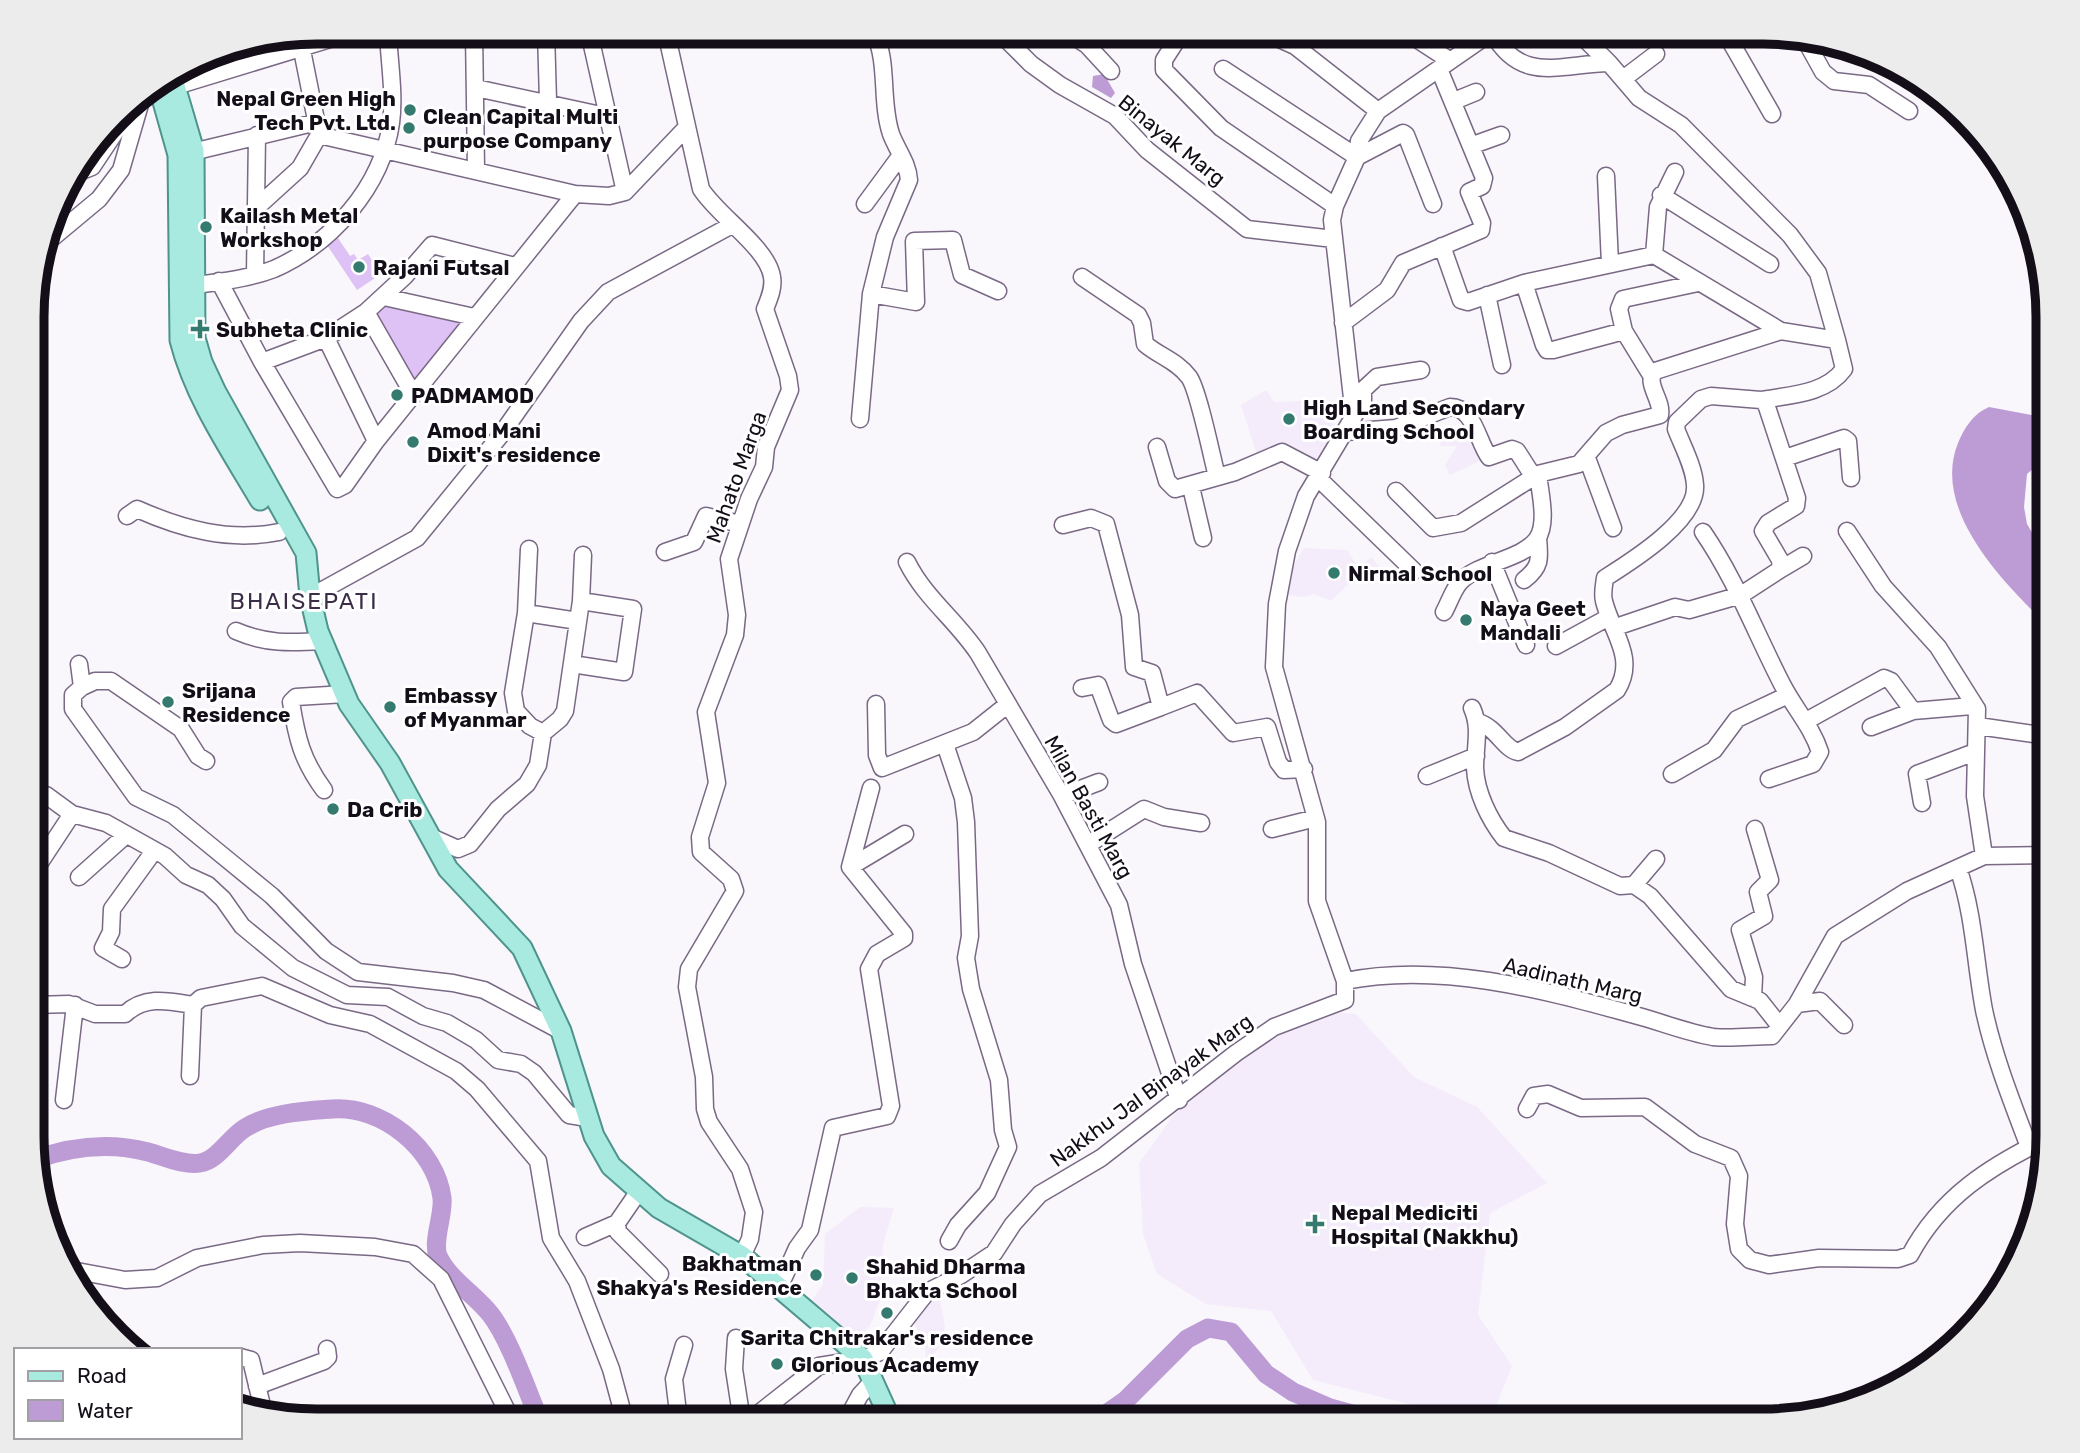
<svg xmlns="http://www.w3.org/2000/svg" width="2080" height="1453" viewBox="0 0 2080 1453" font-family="Rubik,sans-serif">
<rect width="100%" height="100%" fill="#f9f6fc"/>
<path fill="#f4ecfb" d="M1266,390L1274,402L1324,400L1339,436L1318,463L1283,448L1259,461L1241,405Z
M1452,428H1463L1480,461L1450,475L1445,465L1457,446H1441L1435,436Z
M1304,548L1347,550L1358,567L1372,557L1381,570L1368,580L1356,577L1331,601L1314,594L1304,597L1288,595L1292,569Z
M1329,1012L1356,1014L1414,1077L1477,1107L1547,1183L1490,1213L1478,1315L1512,1366L1490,1421H1476L1313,1380L1271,1311L1206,1304L1157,1274L1143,1234L1139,1163L1184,1101L1221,1071L1262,1044Z
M860,1207L894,1208L883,1244L880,1300L870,1326L853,1342L807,1306L823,1285L825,1234Z
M939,1294L945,1326L942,1344L926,1364L925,1344L912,1318L926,1301Z"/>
<path fill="#dfc2f5" d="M338,238L350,256L354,254L358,260L368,254L381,274L357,290L327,245Z
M393,304L461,318L462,323L417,379L412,380L375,316L377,309Z"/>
<path fill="#bd9cd5" d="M1104,74L1115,93L1111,98L1092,87L1093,76Z
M1989,407L2048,418V464L2035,467L2027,474L2024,507L2027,524L2048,559V626C2003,582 1931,510 1958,443C1964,428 1974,413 1989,407Z"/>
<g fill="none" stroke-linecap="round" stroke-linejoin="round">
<path stroke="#bd9cd5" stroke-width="19" d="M34,1160C72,1146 109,1142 148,1152C163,1156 185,1166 200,1163C218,1160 229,1138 245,1128C268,1113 305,1111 332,1109C382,1105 436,1149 442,1198C444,1215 432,1241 438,1256C450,1281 475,1294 491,1315C510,1340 527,1391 540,1421
M1096,1421L1126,1400L1187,1339L1208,1328L1231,1332L1266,1374L1293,1392L1330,1408L1377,1421"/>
<g stroke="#796984" stroke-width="19">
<path id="minor" d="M474,32L476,170
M546,32L548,101
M589,32L625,192
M666,32L701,189C718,216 768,248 772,277C774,288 769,299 765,309L788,376L790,390L766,447L764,467L749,499L729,559L737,615L735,635L706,712L717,783L700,837L701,852L731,879L735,891L689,969L687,987L704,1077L705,1109L709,1122L740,1169L754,1212L750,1239L742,1256
M999,32L1031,64L1060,85L1115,116L1147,150L1247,229L1334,239
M1067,32L1087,45L1111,71
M1182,32L1164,60V70L1221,128L1335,206
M1264,32L1295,46L1378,111
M1406,32L1449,60
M1523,32L1530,35L1546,32
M1566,32L1583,37L1609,63
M1725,32L1772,114
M1803,36L1823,72L1834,81L1869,85L1909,111
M1223,69L1357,157L1403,133L1406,135L1433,204
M1623,79L1656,54
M476,88L610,117
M163,90L353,32
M1454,101L1476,92
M319,135L575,194L609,196L625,192L686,128
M1473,145L1501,135
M184,154L317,122
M74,174L92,167L136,101
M1606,176L1610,264
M1661,195L1770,264
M865,204L901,155
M256,208L300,168L319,135L299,35
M45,244L99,199L121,170L143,94
M1654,255L1658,207L1675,172
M255,275L257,135
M1082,277L1138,315L1142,323L1145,344C1159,356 1177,361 1189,377C1198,389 1212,457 1217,477
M219,281L262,362L337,489L345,485L376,441L575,194
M1524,283L1544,345L1547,350H1553L1624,331L1619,309L1623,299L1698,283
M184,287C213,282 246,280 274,269C331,244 382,187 391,123C395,94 389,61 388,32
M871,294L916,302L914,241L953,240L962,275L998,291
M1487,295L1502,365
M384,297L474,317
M366,312L413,394
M1343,323L1387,290L1403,263L1481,230L1482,223L1469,192L1482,186L1484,178L1439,69
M1624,331L1651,375
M326,338L376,441
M262,362L326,338L366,312L405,276L432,245L515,266
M1761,400C1790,395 1826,394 1844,369L1837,340
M1354,416L1363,401V390L1377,377L1421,370
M860,419L871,294L885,237L909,180C908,163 897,150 891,134C880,101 889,63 874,32
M1346,432L1396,428L1450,407C1474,407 1477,440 1489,457L1512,449L1517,451L1533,476
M1157,447L1167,481L1175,489L1235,472L1282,452L1322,473
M1587,458L1613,528
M1785,458L1844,438L1848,441L1851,478
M1318,478L1414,571
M1191,487L1203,538
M1396,491L1433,528L1461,523L1538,474L1579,464L1606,433L1622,425L1660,415C1663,400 1644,383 1655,371L1781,331L1654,255L1524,283L1468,302L1461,300L1442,246
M127,516L137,509C182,529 229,542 279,532
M1063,525L1091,518L1106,524L1130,615L1134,667L1152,673L1161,707L1197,693L1233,733L1267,727L1278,762L1284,770L1304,769
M1847,531L1883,586L1938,647L1977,709
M1703,532C1736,580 1756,634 1783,686C1795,709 1812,727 1820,752L1813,764L1769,779
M529,549L526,613L513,693L516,711L530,726L543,733
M665,552L694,542L706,516L740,524
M907,562C925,598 956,620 978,653L1062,796L1119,905L1133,964L1179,1100
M1492,562L1526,645
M1781,569L1803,556
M1524,580C1541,567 1540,559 1538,538
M310,597L417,538L500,436L581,321L608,292L732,225
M1444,612C1449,603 1453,590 1460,582C1479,562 1522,560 1537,539C1548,523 1540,493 1538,474
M526,613L578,621
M236,631C266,644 290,643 322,641
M1556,646L1609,617
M79,664L82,687L73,695V709L136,797L173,815L272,896L326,951L358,972L453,983L484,990L561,1031
M572,664L624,672L633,609L581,601
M82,687L95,681H111L181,729L198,756L206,761
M1082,688L1098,685L1111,720L1116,724L1161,707
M876,704L877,755L882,768L973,732L1007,705
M1472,708C1481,728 1475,746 1475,768C1476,792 1489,819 1504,838L1549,853L1620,886L1634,885L1656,859
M1806,721L1884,678L1891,681L1913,711L1972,706L1977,709L1975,796L1984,856
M1478,722C1497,728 1504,749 1518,752L1565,727L1617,690C1637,658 1611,631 1604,601C1602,594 1604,585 1605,578C1632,561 1698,520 1695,485C1694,467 1683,447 1676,429L1677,422L1701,399L1711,396L1761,400L1766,404L1797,498L1796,506L1768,523L1763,531L1780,560L1781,569L1741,595L1689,610L1675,607L1616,627
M1978,726L2034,734
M1871,727L1913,711
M945,744L963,798L966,822L970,936L966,958L971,989L999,1080L1003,1130L1008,1147L987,1193L958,1225L949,1241
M1672,774L1714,750L1737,719L1788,695
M1427,776L1476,756
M324,790C302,760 297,739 291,702L296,697L345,694
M1062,796L1099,782
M34,800L46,795L72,814L106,823L165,856L186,875L208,885L223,899L242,926L293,968L347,995L388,997L423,1016L447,1023L476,1040L498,1060L521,1064L534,1073L569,1115L588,1118
M1922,803L1917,774L1975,752
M1272,829L1316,818
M431,837L458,849L470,844L498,809L527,784L538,765L543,733L560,719L565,711L581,601L583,555
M1089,844L1144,809L1164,817L1201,823
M39,864L72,814
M850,867L905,834
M1958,868C1974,913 1975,962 1984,1010C1994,1057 2012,1102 2029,1147
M79,877L126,835
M1634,885L1650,896L1731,989L1760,1001L1779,1025
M122,959L103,948L111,932L112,909L154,851
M1345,981C1439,962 1540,989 1631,1014C1659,1021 1684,1032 1713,1037C1732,1039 1753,1036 1772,1036L1797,1004L1820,1001L1844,1025
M1753,998L1754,977L1740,930L1764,916L1758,892L1770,880L1755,829
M1797,1004L1835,936L1907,891L1984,856L2048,855
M34,1005L69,1004L95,1014H125C145,995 169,1001 193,1005L201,998L262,986L330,1015L370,1024L456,1071L477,1089L538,1161L551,1238L577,1281L611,1369L625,1421
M190,1076L193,1005
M64,1100L75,1005
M1527,1109L1534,1096L1548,1094L1581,1108L1645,1107L1695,1144L1731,1158L1739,1176L1735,1224L1739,1249L1750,1260L1769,1265L1819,1258L1898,1259L1910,1255C1941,1197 1990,1166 2048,1138
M639,1191L617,1223L618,1232L660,1274
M585,1237L617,1223
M66,1269L125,1280L157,1278L197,1258L263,1245L300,1243L375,1247L413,1254L441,1279L512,1421
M779,1288L797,1248L810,1230L833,1128L887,1116L891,1106L869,969L877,954L904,938V934L850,867L871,788
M736,1338L734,1369L742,1421
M240,1357L251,1360L264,1414
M257,1386L324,1361L328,1357L327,1349
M679,1421L674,1379L684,1345
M749,1421L819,1366L863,1359L880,1352L927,1292L961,1275L994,1253L1013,1224L1040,1194L1101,1158L1236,1053L1274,1027L1345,1000V981L1317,901V822L1274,667L1277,604L1287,551L1306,496L1354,416L1332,220L1335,206L1357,157L1359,141L1378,111L1492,32C1521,85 1560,64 1609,63L1639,98L1681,125L1790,235L1818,273L1837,340L1781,331
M846,1421L860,1395L873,1381"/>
</g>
<g stroke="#4e948c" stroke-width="23">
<path id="major" d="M172,76L194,151L195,338L202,362L216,392L306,553L310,597L318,631L349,704L390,763L448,869L522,948L561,1031L594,1136L611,1166L659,1208L742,1256L863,1359L891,1421
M158,84L178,155L180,340C195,398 230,449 260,500"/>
</g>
<use href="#minor" stroke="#fff" stroke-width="16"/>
<use href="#major" stroke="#a8eae0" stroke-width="19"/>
</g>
<g fill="#347a6f" stroke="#fff" stroke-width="2.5">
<circle cx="410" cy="110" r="7"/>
<circle cx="409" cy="128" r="7"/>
<circle cx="206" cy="227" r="7"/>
<circle cx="359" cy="267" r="7"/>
<path d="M196.5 318.5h7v7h7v7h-7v7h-7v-7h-7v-7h7z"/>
<circle cx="397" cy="395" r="7"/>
<circle cx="1289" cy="419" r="7"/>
<circle cx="413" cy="442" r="7"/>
<circle cx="1334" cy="573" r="7"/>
<circle cx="1466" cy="620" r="7"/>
<circle cx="168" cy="702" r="7"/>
<circle cx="390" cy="707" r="7"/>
<circle cx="333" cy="809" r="7"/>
<path d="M1311.5 1213.5h7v7h7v7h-7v7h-7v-7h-7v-7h7z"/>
<circle cx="816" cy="1275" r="7"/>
<circle cx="852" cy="1278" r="7"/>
<circle cx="887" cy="1313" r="7"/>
<circle cx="777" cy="1364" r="7"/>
</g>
<g text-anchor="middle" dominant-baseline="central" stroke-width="6" stroke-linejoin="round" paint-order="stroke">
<g font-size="21" font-weight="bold" fill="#140e18" stroke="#fff" text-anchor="start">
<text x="396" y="98" text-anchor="end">Nepal Green High<tspan x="396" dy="24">Tech Pvt. Ltd.</tspan></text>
<text x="423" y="116">Clean Capital Multi<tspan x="423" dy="24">purpose Company</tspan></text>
<text x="220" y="215">Kailash Metal<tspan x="220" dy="24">Workshop</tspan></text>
<text x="373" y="267">Rajani Futsal</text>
<text x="216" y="329">Subheta Clinic</text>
<text x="411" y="395">PADMAMOD</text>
<text x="1303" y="407">High Land Secondary<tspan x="1303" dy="24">Boarding School</tspan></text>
<text x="427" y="430">Amod Mani<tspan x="427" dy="24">Dixit's residence</tspan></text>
<text x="1348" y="573">Nirmal School</text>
<text x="1480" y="608">Naya Geet<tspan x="1480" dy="24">Mandali</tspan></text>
<text x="182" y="690">Srijana<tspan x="182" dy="24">Residence</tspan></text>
<text x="404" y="695">Embassy<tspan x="404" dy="24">of Myanmar</tspan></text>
<text x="347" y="809">Da Crib</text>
<text x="1331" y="1212">Nepal Mediciti<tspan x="1331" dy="24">Hospital (Nakkhu)</tspan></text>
<text x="802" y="1263" text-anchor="end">Bakhatman<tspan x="802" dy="24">Shakya's Residence</tspan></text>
<text x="866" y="1266">Shahid Dharma<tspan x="866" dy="24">Bhakta School</tspan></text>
<text x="887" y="1337" text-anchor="middle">Sarita Chitrakar's residence</text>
<text x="791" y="1364">Glorious Academy</text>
</g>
<g font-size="21" fill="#140e18" stroke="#fff">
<text transform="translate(1172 140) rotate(39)">Binayak Marg</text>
<text transform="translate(736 477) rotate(-70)">Mahato Marga</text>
<text transform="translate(1089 807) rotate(61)">Milan Basti Marg</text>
<text transform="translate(1573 980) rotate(13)">Aadinath Marg</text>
<text transform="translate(1151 1090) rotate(-36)">Nakkhu Jal Binayak Marg</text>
</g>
<g font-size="23" letter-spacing="2" fill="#3b2d45" stroke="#fff">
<text x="304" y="601">BHAISEPATI</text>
</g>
</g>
<path d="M0 0H2080V1453H0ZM317 44H1763A273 273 0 0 1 2036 317V1136A273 273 0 0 1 1763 1409H317A273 273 0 0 1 44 1136V317A273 273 0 0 1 317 44Z" fill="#ececed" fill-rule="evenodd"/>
<path fill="none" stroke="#140e18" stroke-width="9" d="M317 44H1763A273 273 0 0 1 2036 317V1136A273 273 0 0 1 1763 1409H317A273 273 0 0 1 44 1136V317A273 273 0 0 1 317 44Z"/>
<rect x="14" y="1348" width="228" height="91" fill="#ffffff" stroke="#a19fa3" stroke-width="2"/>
<rect x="28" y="1371" width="35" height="10" fill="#a8eae0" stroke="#a19fa3" stroke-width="2"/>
<text x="77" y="1383" font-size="21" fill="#140e18">Road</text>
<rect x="28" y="1400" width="35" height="21" fill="#bd9cd5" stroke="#a19fa3" stroke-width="2"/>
<text x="77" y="1418" font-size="21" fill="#140e18">Water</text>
</svg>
